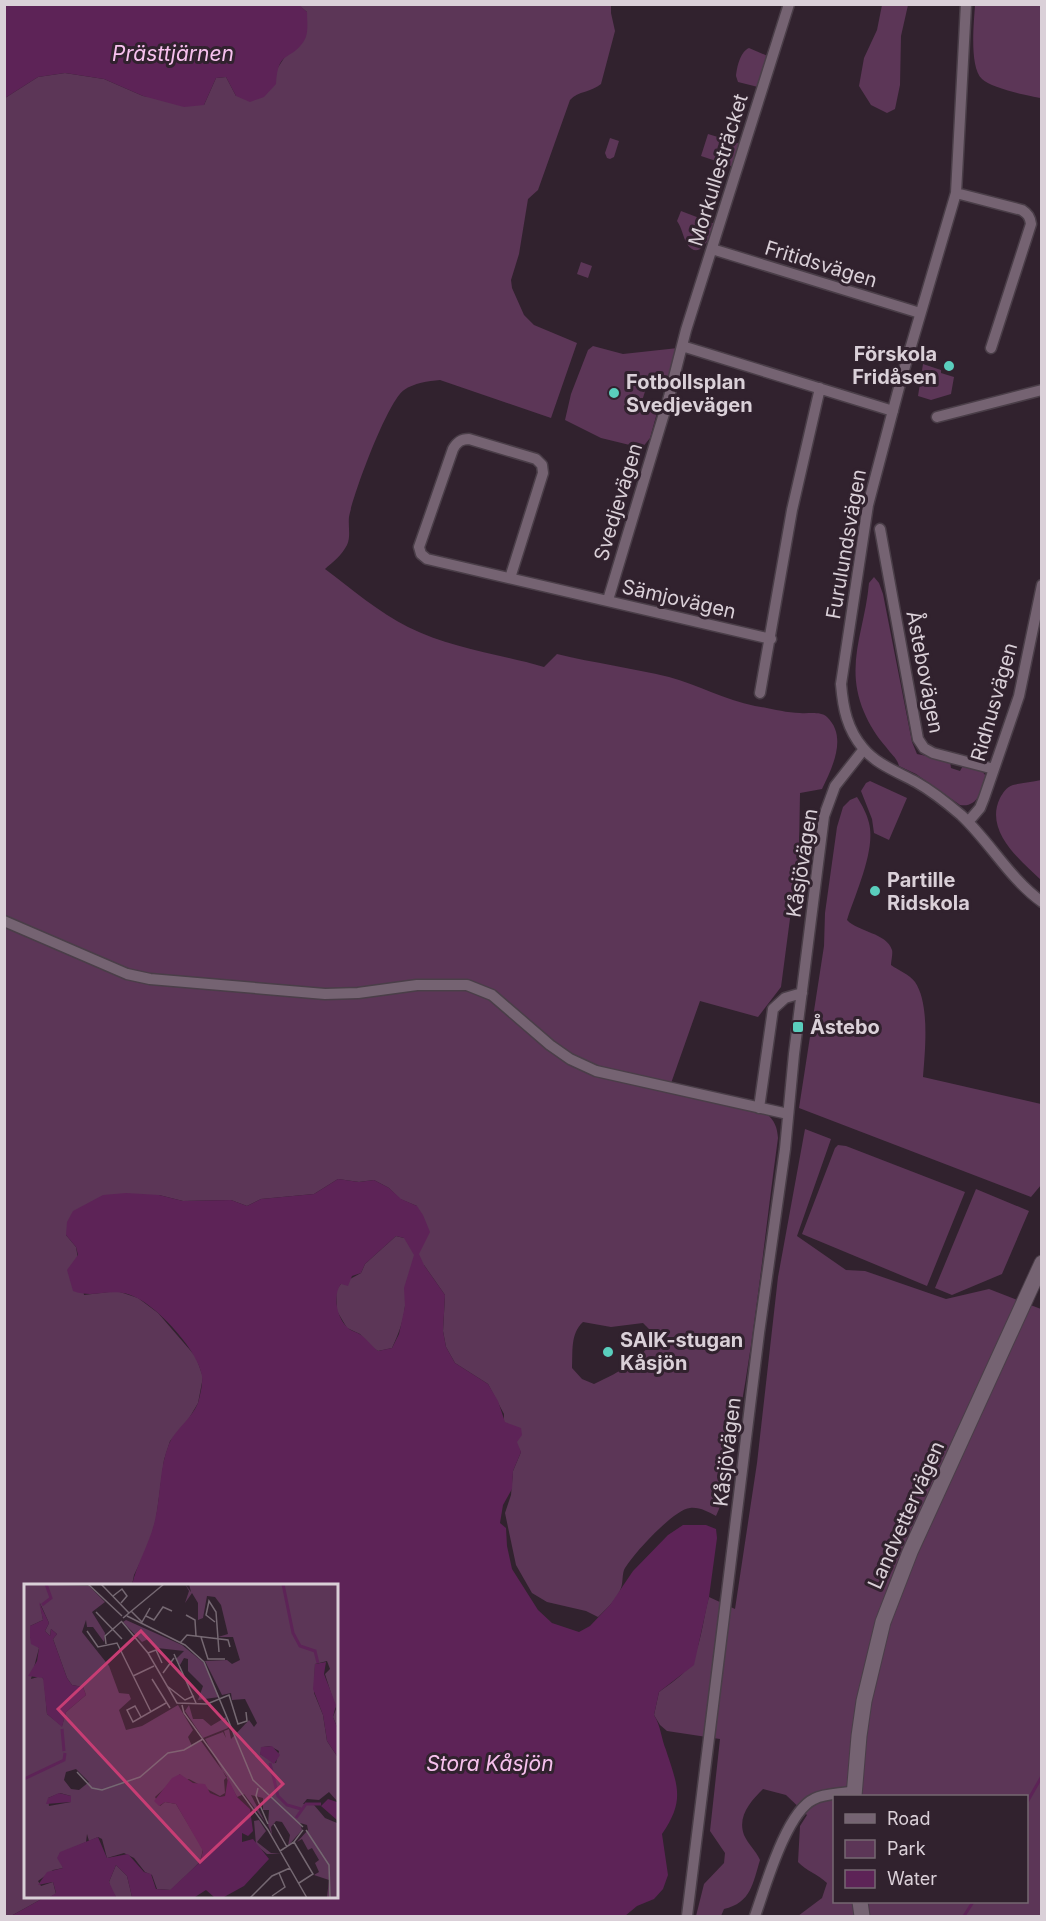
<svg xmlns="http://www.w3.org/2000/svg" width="1046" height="1921" viewBox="0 0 1046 1921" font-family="Inter,sans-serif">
<rect width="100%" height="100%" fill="#31222e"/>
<path fill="#5c3657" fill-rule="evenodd" d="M298,5H611V13L615,31L601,84C592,92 578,91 570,100L538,190L528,199L519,254L511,280L512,288L524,315L534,325L577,343L551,418L440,380C428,381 414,383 404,390C387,402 353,495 349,517C348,526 351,537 347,545C342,555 333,562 325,569C350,588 380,613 408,627C450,648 499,654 544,667L557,654C594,663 632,668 669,677C698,685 725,700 755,706C770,708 785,713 800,713C809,714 820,711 827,717C848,737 832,768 822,789L800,793L799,850L781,987L758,1017L700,1001L669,1089L766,1113C775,1121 777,1127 778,1138C765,1232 756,1326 739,1419C733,1450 730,1487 716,1516C708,1512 700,1507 690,1508C674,1509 632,1555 624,1570C622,1576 623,1583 621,1588C617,1600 606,1609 598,1617L586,1611L547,1602L532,1593L516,1565L505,1513L511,1495L513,1471L521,1452L504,1422V1414L488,1384L455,1363L446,1347L443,1331L445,1295L424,1265L412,1269C403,1284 407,1291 405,1306C404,1320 398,1335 392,1348L378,1351L370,1346L360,1334L347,1328L337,1311L336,1290L341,1284L361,1273L365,1264L396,1236L404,1238L417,1206L400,1199L389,1188L374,1180L359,1182L338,1179L314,1194L261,1199L247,1206L231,1200L183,1201L159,1195L66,1235L76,1247L84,1295L117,1291L138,1298L158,1313L196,1357L203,1377L198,1403L185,1425L170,1441L164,1460L156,1519L149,1544L134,1575L132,1585H26V1896H47L11,1916H5V98L38,77L65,73L104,79L143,96L204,105L216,78L226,77L236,96L277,69L286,55L295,50L307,12ZM583,1322L611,1327L643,1323L656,1336C638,1363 623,1370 594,1384L582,1379L572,1368C573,1352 570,1334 583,1322Z
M882,5H908L901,36L900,85L895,109L887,113L871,105L859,86L864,58L877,30Z
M975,5H1041V98C1029,96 991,88 982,79C969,67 974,22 975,5Z
M749,48L770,57L758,87L738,82L736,76C737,67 740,52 749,48Z
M708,134L744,145L737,168L701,156Z
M610,138L619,141L614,157L610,159L607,158L605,153Z
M681,211L715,224C712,234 700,263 687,244C683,237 682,228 677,221Z
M581,262L592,266L588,278L577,274Z
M593,346L623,354L678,348L663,391H660L662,384L649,379L641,404L654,409L658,401L660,402L650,438L642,448L601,438L565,420L571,394L588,350Z
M923,364L941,370V373L954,377L951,394L931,400L918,396Z
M874,577L879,583L883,594L912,742L917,754L950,761L951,768L960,771L964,764C974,767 982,768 987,778C982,791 977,808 960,805L916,774L899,766C897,758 891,754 886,747C877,737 869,724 864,712C844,665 865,630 869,583Z
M1041,780V880C1020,860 984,831 1000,798C1003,793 1006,787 1013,785C1021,783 1032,782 1041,780Z
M870,781L907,798L889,840L874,833L872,819L861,791L866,783Z
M857,797C862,805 867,814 869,823C876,850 855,894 847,920C858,932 887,933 892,950C893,954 891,961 891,965C898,970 910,975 915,982C930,1004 925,1051 923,1077L1041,1104V1185L1031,1197L799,1108L824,946L825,913L837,827L843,807L850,800Z
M805,1129L831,1139L797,1236L846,1270L865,1271L946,1299L989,1289L1041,1309V1916H798L822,1898L827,1883C818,1874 806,1871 798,1862L800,1826L807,1815L786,1795L763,1789C751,1801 737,1816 744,1835C748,1844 756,1851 760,1860C753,1883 751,1903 724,1909L721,1916H696L704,1884L724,1863L725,1853L710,1831L720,1739L667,1731L660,1725L654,1715L659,1692C668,1685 678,1679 685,1671C702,1651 702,1621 709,1597L735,1609L757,1463L778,1277ZM834,1796H1026V1902H834Z
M838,1145L846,1146L965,1192L927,1286L802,1234L835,1148Z
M976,1189L1029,1211L1002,1274L952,1295L935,1288Z"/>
<path fill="#5d2357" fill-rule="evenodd" d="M298,4L307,12C307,21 309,33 304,41C290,62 278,49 276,84L264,97L250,102L236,96L226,77L216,78L204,105L184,107L143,96L104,79L65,73L38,77L5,98V5Z
M338,1179L359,1182L374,1180L389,1188L401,1199L417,1206L423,1215L430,1232L419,1254L424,1265L445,1295L443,1331L446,1347L455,1363L488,1384L498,1401L505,1422L521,1428L522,1435L517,1442L521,1452L513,1471L512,1489L503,1505L500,1523L506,1528L507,1546L512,1569L538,1610L552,1623L579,1632L590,1626L610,1605L633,1571L668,1535L683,1525H706L716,1529L717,1538L709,1597L694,1665L659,1692L654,1715C661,1726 661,1738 666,1750C678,1787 685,1800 662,1834L668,1875L663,1889L654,1899L637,1906L625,1916H11L47,1896H336V1585H132C137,1563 150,1543 155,1520C161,1495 159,1468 169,1444C174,1431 192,1418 198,1403C200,1396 203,1383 202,1376C198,1351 161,1311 139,1299C113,1284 97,1300 73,1291L67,1270L78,1255L76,1247L66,1235L67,1222L73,1211L103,1195L126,1193L159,1195L183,1201L231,1200L247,1206L261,1199L314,1194ZM396,1236L404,1238L414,1255L404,1288L405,1306L399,1334L392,1348L378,1351C371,1346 368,1340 361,1335C357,1332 351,1331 348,1328C337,1319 332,1295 341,1284L348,1286L352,1276L361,1273L365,1264Z"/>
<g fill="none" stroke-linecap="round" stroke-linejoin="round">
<path stroke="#5d2357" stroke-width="3" d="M1026,1804L1042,1776
M964,1916L973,1902"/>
<g stroke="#4a3e48" stroke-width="13">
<path id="street" d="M966,4L956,193L901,380L868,505L841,684C843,708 847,729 863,748C877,765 898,772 916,782C932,791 947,803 961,815C990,842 1009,878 1042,902
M956,193L1022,210C1028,214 1030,217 1031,224L991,348
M712,249L920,313
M682,346L893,411
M937,417L1042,390
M880,529L918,739L924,748L933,753L994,769
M510,578L543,473L542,465L536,459L469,439C461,439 457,442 453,449L419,547L421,554L427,559L771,639
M608,600L669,397L686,330L789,4
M760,693L792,510L820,388
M968,822L980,808L984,798L1019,696L1042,585
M4,921L127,974L150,979L325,994L358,993L417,985H467L492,995L550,1045L570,1059L596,1071L788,1114
M759,1108L773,1009L785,998L802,993
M687,1916L759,1333L785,1149L794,1054L824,816L835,786L864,749
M755,1916C765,1888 786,1812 814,1799C825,1793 842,1794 854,1791"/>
</g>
<g stroke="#4a3e48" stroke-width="17">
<path id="secondary" d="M854,1796L859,1736L864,1701L883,1622L910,1552L1042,1263
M860,1902L862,1916"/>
</g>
<use href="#street" stroke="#756372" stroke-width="10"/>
<use href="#secondary" stroke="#756372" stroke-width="15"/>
</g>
<g fill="#5acebd" stroke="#31222e" stroke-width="2">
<circle cx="949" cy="366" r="6"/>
<circle cx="614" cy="393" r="6"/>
<circle cx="875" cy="891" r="6"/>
<rect x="792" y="1021" width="12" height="12" rx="3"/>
<circle cx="608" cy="1352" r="6"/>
</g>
<g text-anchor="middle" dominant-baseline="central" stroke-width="6" stroke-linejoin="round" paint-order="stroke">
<g font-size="20" fill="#dad0d8" stroke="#31222e">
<text transform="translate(718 170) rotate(-73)">Morkullesträcket</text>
<text transform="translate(821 264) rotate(17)">Fritidsvägen</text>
<text transform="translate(618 502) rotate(-73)">Svedjevägen</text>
<text transform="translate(846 544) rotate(-80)">Furulundsvägen</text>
<text transform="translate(679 599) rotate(13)">Sämjovägen</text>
<text transform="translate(925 672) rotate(79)">Åstebovägen</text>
<text transform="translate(994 702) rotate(-74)">Ridhusvägen</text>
<text transform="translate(802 863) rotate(-81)">Kåsjövägen</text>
<text transform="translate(727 1452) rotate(-83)">Kåsjövägen</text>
<text transform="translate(906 1515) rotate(-66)">Landvettervägen</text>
</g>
<g font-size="20" font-weight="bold" fill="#dad0d8" stroke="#31222e" text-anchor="start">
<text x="937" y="354" text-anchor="end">Förskola<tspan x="937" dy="23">Fridåsen</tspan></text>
<text x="626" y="382">Fotbollsplan<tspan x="626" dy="23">Svedjevägen</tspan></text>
<text x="887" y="880">Partille<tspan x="887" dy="23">Ridskola</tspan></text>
<text x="810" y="1027">Åstebo</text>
<text x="620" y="1340">SAIK-stugan<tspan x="620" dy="23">Kåsjön</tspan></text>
</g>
<g font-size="21" font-style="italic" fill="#f7c1ee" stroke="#31222e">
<text x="173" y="53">Prästtjärnen</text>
<text x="490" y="1763">Stora Kåsjön</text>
</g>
</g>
<g transform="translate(24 1584)">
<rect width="314" height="314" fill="#31222e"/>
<path d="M0,0L65,2L81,18L68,28L81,49L80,58L69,43H63L62,36L58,48L85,82L95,109L105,110L107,115L95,126L102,146L118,142L154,121L169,146L164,153L168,162L177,157L203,193L200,196L201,209L196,212L165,195L161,196L164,204H158L156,190L131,213L136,222L141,218L152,220L179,265L176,278L147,306L133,305L128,291L121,288L110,274L100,269L83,274L78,255L74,253L65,257L63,250L62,258L35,270L39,284L29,286L14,297L17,302L29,298L32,310L26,313H0ZM16,19L25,39L21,47L26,52L27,45L33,50L29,55L43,94L48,101L59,103L62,111L42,128L38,142L23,130L20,96L17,92L7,95L15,64L6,53V42L19,36ZM52,185L65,198L55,206L47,205L40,196L42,188ZM36,209L47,212V218L25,222L24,214ZM161,0L167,8L165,0H313V143L309,133L312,125L301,90L306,85L303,77L291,80L290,109L299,131L303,157L313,172V217L305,208L295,216L283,215L279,220L290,221L301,234L313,239V313H303L305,296L290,291L295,288L291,279L295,276L288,264L284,266L278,255L273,258L284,246L283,241L276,239L278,246L264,262L266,251L258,238L252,237L247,243L248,251L244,241L245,226H239V214L227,211L241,238L220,210L213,213L181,155L199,148L202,154L200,147L205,145L207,155L225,136L230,143L233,139L221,115L208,116L207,109L198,111L181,77L203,76L208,80L216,76L209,53H194L204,50L197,21L191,13L183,12L179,34L174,36V19L168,9L161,19L165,7ZM246,162L255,167L252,179L236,170L239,163ZM102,36L158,61L180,79L195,113L174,116L179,102L164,87V75L160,74L156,81L152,75L160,67L133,64L124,55L118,58L99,38ZM165,121L169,135H179L187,142L202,133L204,144L179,154L161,127ZM235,236L242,247L233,258L247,269L257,270H243L232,261L230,237ZM92,281L103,292L108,313H92L87,306L85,298Z" fill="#5c3657" fill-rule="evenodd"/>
<path d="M15,18L25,39L21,47L26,52L27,45L33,50L29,55L43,94L48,101L59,103L62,111L42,128L38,143L23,130L19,94L4,92L13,77L15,64L7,60L6,53V42L19,36ZM302,78L300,90L312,121L309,133L313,143V172L303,157L299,131L289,105L291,80ZM248,162L256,171L250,180L236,170L237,163ZM156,190L169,199L181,200L186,209L196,213L201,212L204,194L213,213L226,225L229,247L224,252L218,249V258L229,255L245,275L220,302L200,313H190L182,306L171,313H108L103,292L92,281L85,298L92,313H26L32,309L29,298L14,301L23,288L39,284L33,274L36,268L74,253L83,274L104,270L120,288L127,290L132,305L146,306L176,278L179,267L152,220L141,218L135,222L130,217L148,194ZM35,209L47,212V218L22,220L24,214ZM304,215L313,218V236L297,222Z" fill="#5d2357"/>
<path fill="none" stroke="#5d2357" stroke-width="3" d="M259,0L269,49L276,62L291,67L294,79M18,21L27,14L22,0M38,145L40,167M246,179L254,212L263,221L277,225M0,195L40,176L41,169M272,234L282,220H297"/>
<path fill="none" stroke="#756872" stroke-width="1.5" d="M64,0L98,32M77,0L105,29M89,12L98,5L103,12L97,19M107,27L118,38L126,24M72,28L98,55M103,31L99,34L140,0M162,31L171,36L172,52M103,32L161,61L180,78L229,196L279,243M122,32L130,36L139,23L148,27M98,38L124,69L153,119L183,120L205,111L214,140L223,137L222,128M191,38L182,31L185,17L192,28L195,68M63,47L74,63L93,59L127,128M177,53L184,75H201M156,59L163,51L204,56L206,63M82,60L81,52L98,37M124,69L132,66L138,79M150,70L172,119M139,89L150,74M109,92L130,82M128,95L146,124M143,102L161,116L170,112M158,121L160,129L244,246L283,314M117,133L111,122L103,126L109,138L142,119M53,188L68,204L78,206L116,193L144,169L160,166L179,155M234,204L232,212L244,240M250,240L263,263M282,246L305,281L306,314M270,258L289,290L275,299M256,267L270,258L279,246M248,312L261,303L255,289M226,314L248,292L266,284"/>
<path fill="#c73d74" fill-opacity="0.15" stroke="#c73d74" stroke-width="3" d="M117,47L259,200L176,278L34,125Z"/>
<rect width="314" height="314" fill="none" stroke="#dad0d8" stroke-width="3"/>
</g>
<rect width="1046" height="1921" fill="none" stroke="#dad0d8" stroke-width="12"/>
<rect x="833" y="1795" width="195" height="108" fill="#31222e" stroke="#756872" stroke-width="1.5"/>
<rect x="845" y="1814" width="30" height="9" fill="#756372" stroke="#756872" stroke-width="1.5"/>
<text x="887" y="1825" font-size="18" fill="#dad0d8">Road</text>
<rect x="845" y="1840" width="30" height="18" fill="#5c3657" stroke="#756872" stroke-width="1.5"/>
<text x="887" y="1855" font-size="18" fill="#dad0d8">Park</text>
<rect x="845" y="1870" width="30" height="18" fill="#5d2357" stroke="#756872" stroke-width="1.5"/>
<text x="887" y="1885" font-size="18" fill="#dad0d8">Water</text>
</svg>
